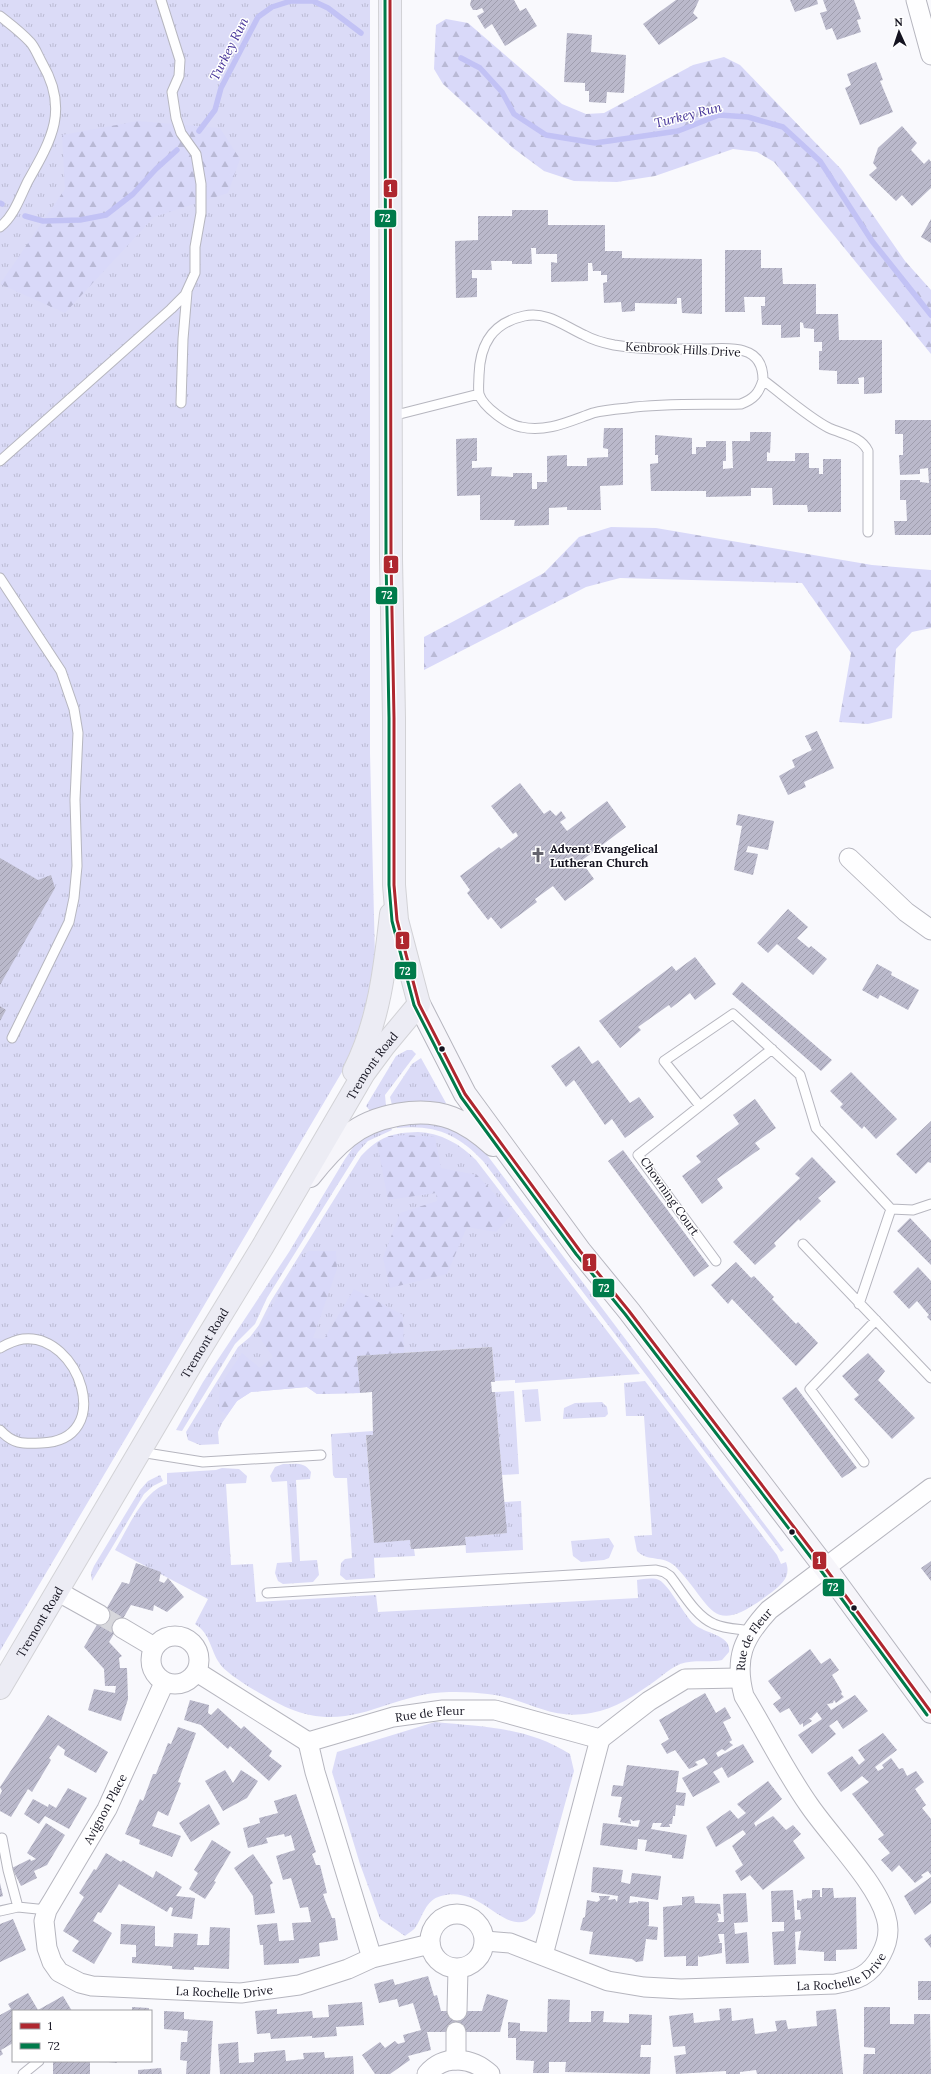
<svg xmlns="http://www.w3.org/2000/svg" width="931" height="2074" viewBox="0 0 931 2074" font-family="Lora,serif">
<defs>
<pattern id="grass-tufts" width="24" height="20" patternUnits="userSpaceOnUse"><rect width="24" height="20" fill="#dbdbf7"/><path d="M3 7l-1-3M5 7V3M7 7l1-3M15 17l-1-3M17 17v-4M19 17l1-3" fill="none" stroke="#bbbbd3"/></pattern>
<pattern id="forest-firs" width="22" height="20" patternUnits="userSpaceOnUse"><rect width="22" height="20" fill="#d9d9f9"/><path d="M5 1l3.5 6h-7zM16 11l3.5 6h-7z" fill="#b9b9d5"/></pattern>
<pattern id="building-hatch" width="6" height="6" patternUnits="userSpaceOnUse"><rect width="6" height="6" fill="#bab9cb"/><path d="M-1 1l2-2M0 6l6-6M5 7l2-2" fill="none" stroke="#9f9eae"/></pattern>
</defs>
<rect width="100%" height="100%" fill="#f9f9fd"/>
<path fill="url(#grass-tufts)" d="M0,0H370V753L375,958L373,983L352,1055L0,1651Z
M407,1050H412L416,1054L385,1095L386,1106L371,1112L366,1106L396,1056Z
M421,1058L446,1103L443,1105H392L390,1097L412,1064Z
M396,1123C408,1123 423,1120 434,1123C454,1128 473,1141 487,1155L784,1550L781,1552L483,1161C458,1134 434,1124 397,1128Z
M390,1124L392,1130L368,1141L358,1152L267,1298L255,1324L235,1344L182,1431L176,1430L203,1382L289,1252L345,1159L356,1143L368,1133Z
M418,1132C441,1133 460,1144 476,1160L640,1374L515,1383V1380L495,1381L492,1347L357,1356L360,1393L317,1394L307,1387L251,1392L237,1401L222,1423L218,1432L219,1444L200,1445L188,1440L186,1432L238,1347L250,1337L259,1325L271,1301L361,1156C380,1136 392,1133 418,1132Z
M645,1381L777,1555L781,1564L786,1562C791,1576 783,1583 772,1592C709,1640 715,1607 675,1566C663,1555 647,1562 637,1551L634,1536L652,1535L644,1416H626L624,1383Z
M538,1389L541,1421L525,1422L522,1390Z
M514,1391L519,1474L502,1475L495,1392Z
M602,1402L607,1407L608,1414L605,1417L563,1419L564,1408L575,1403Z
M373,1431V1435L366,1436L374,1542L410,1540L411,1549H414L415,1556L374,1558L375,1578L346,1580L340,1575L341,1563L345,1559L352,1558L347,1478H335L333,1475L331,1434Z
M283,1464C295,1464 304,1461 311,1472L310,1479L296,1480L300,1561L317,1560L319,1575L313,1582L283,1584L278,1581L275,1573L277,1563L292,1562L287,1481L272,1482L270,1476L275,1467Z
M222,1468L239,1469L247,1476L246,1483L226,1484L231,1565L253,1564L256,1602L376,1595L378,1612L638,1598L637,1580C643,1579 653,1577 659,1580C670,1586 683,1614 694,1624C705,1634 732,1635 729,1652L722,1660C708,1663 695,1659 680,1664C671,1668 663,1675 655,1681C635,1695 616,1709 591,1713C559,1719 541,1708 512,1699C492,1693 470,1692 449,1692C388,1693 352,1735 288,1708C273,1702 228,1676 220,1664C210,1650 211,1634 195,1624L208,1599L115,1550C127,1530 144,1490 167,1484V1473L216,1470Z
M160,1475L163,1481L153,1486L144,1494L92,1581L91,1573L94,1566L140,1490L148,1481Z
M521,1501L523,1550L466,1553L465,1537L506,1533L504,1502Z
M609,1538L614,1546L609,1558L604,1560L581,1562L573,1556L571,1541Z
M435,1722C485,1727 527,1727 570,1754L574,1771L535,1913C533,1915 529,1920 526,1921C500,1930 480,1885 441,1896C425,1900 423,1917 415,1928C413,1931 408,1933 405,1936L380,1919L360,1864L332,1772L337,1752Z"/>
<path fill="url(#forest-firs)" d="M446,19L468,23L562,104L586,114L604,113L693,65L724,57L740,65L841,169L905,261L931,290V354L774,162L757,152L733,149L655,176L617,182L574,181L544,171L513,148L443,84L434,69L436,25Z
M138,121L220,128L240,159L228,193L154,217L65,313L0,284L65,189L62,135Z
M611,527L656,528L872,565L931,570V628L912,632L896,649L892,718L868,724L839,722L851,653L802,583L620,578L586,587L424,670V637L544,573L579,537Z
M407,1135L435,1137L441,1168L477,1175L513,1213L496,1232L467,1227L447,1274L390,1288L383,1258L400,1213L437,1201L436,1193L388,1200L377,1143L389,1136Z
M308,1251H336L337,1269L313,1338L324,1339L354,1289L403,1315L404,1353L357,1356L360,1393L317,1394L307,1387L251,1392L237,1401L227,1415L219,1409L220,1385L242,1353L260,1368L273,1357L257,1334L292,1271Z"/>
<g fill="none" stroke-linecap="round" stroke-linejoin="round">
<path stroke="#c2c2f5" stroke-width="5.5" d="M461,58L480,68L502,92L514,114L546,135L595,143L678,131L719,115L748,117L783,127L820,161L872,241L931,315
M199,131L215,110L221,88L258,17L272,7L291,1H313L328,8L361,33
M0,203L2,204
M25,216L43,221L80,220L106,215L133,194L156,169L177,150"/>
</g>
<path fill="url(#building-hatch)" d="M471,0H514L520,11L526,8L537,26L505,46L492,24L485,29L477,16L484,12L482,8L477,10H473L470,5Z
M676,0H699L693,13L698,18L659,45L643,24Z
M790,0H817L818,4L795,12Z
M823,0H854L861,19L857,20L861,32L837,40L832,28L826,30L820,13L827,11Z
M567,33L592,35L591,52L626,55L624,93L607,92L606,103L589,102V91H585V83L564,82Z
M876,62L883,80L880,81L893,112L860,125L845,88L851,85L847,74Z
M902,126L917,143L911,150L924,164L929,159L931,162V188L912,206L902,195L896,201L869,175L877,168L873,163L878,148Z
M512,210H548V225H605V251H622V258L702,259V314L682,313L681,298H677V304L635,303V311L622,312L621,302L604,303L603,283L607,282V275H601V271H593L592,263H588V281L551,282V262L557,263V254H536V248H531L532,264H512V261H491L492,270H472V278H477V297L456,298L455,241L478,240V216H512Z
M931,219V243L921,237Z
M725,250H761V268H782L783,284H816V314H838L839,340H882V393L864,394V377L858,378L859,384H837V371L819,370V351H822V342H814V329L804,328L803,323L800,322V337L781,338V325H762L761,306H765V297H744L745,312H725Z
M895,420H931V535H895L894,521H907L906,500H900V480H920V482L929,483L928,468L920,469V474L900,475L899,455H903V434H895Z
M604,428H623V485L600,486L601,510H567V507L549,508V525L514,526L515,520H480V495L457,496L456,439L477,438V461H472V468L492,467L491,476L513,477V473H532V489H537V482H547V456L567,455V466H587V458L608,457V449L603,448Z
M750,432H771L770,453L767,452V461H795V453H809V468H819V474H823V459H841V512H808L807,505H773L772,488H751V496H748L706,497V491H651L650,464L658,463V455H655V435L692,438V454H696V447H706V441H726V461H723V469L733,468L732,441H750Z
M817,731L834,768L804,782L806,787L788,795L779,776L795,767L792,760L812,750L805,736Z
M520,783L544,814L550,810L556,816L561,811L566,818L560,822L567,831L607,801L626,827L581,861L594,879L565,901L553,886L535,899L537,902L501,929L491,917L488,920L467,893L470,890L460,876L499,847L501,849L518,836L516,832L513,834L491,806Z
M738,814L774,821L768,850L748,846L746,852L758,854L753,875L734,870L742,826L736,825Z
M0,858L38,880L51,875L55,888L0,985Z
M788,909L808,927L797,938L809,948L811,946L827,959L813,975L777,944L768,953L757,943Z
M695,957L716,984L695,1000L690,993L671,1008L669,1005L638,1027L641,1030L620,1048L599,1021L672,966L676,971Z
M877,964L892,972L891,975L919,990L908,1010L880,995L878,999L862,990Z
M742,982L832,1060L821,1071L732,994Z
M0,1006L6,1010L0,1021Z
M579,1046L592,1064L598,1060L630,1103L639,1097L654,1117L625,1138L612,1119L605,1125L574,1080L566,1087L551,1066Z
M851,1072L897,1119L876,1139L864,1126L862,1129L840,1107L843,1104L830,1091Z
M755,1099L776,1128L755,1143L760,1149L717,1179L723,1188L702,1204L682,1176L701,1162L696,1156L739,1124L733,1115Z
M931,1121V1163L928,1162L916,1174L896,1154Z
M623,1150L709,1266L694,1277L608,1161Z
M812,1157L836,1182L818,1198L821,1201L800,1221L799,1219L774,1243L776,1246L755,1265L733,1242L800,1178L795,1174Z
M910,1218L931,1240V1265L897,1231Z
M736,1262L751,1278L754,1276L774,1297L772,1299L796,1324L798,1322L818,1343L796,1366L732,1299L728,1304L711,1285Z
M918,1267L931,1281V1321L927,1317L929,1315L917,1301L909,1309L893,1292Z
M492,1347L495,1382H491L492,1392H495L507,1533L465,1537L466,1545L414,1549H411L410,1540L374,1543L366,1435H373L372,1392L360,1393L357,1356Z
M868,1353L885,1371L878,1380L915,1418L892,1439L854,1399L859,1395L842,1376Z
M796,1387L857,1468L842,1478L782,1398Z
M931,1561V1581L921,1568Z
M136,1563L161,1572L159,1581L164,1583L168,1578L184,1597L167,1612L154,1605L153,1611L131,1605L109,1642L122,1656L119,1658L120,1668H127L128,1699L121,1721L88,1710L94,1689L115,1693L116,1686H105L104,1669L84,1647L122,1582L129,1584Z
M810,1649L821,1664L830,1658L839,1670L832,1675L842,1692L841,1694L844,1697L836,1703L834,1700L833,1703L827,1704L831,1710L855,1695L868,1711L843,1729L837,1720L829,1726L836,1734L812,1754L798,1735L822,1719L817,1712L811,1718H809L812,1721L803,1727V1723L800,1725L789,1708L780,1713L773,1704L781,1698L768,1681Z
M705,1693L716,1713L725,1707L731,1718L723,1722L732,1740L729,1742L733,1745L725,1751L722,1749L716,1753L718,1757L743,1744L754,1762L728,1778L722,1767L713,1772L720,1782L693,1797L682,1778L708,1764L704,1758L695,1762L698,1765L689,1769L675,1750L667,1754L661,1744L669,1739L659,1720Z
M190,1700L209,1705L208,1713L211,1715L218,1708L241,1729L244,1726L272,1751L269,1756L282,1766L269,1781L230,1746L228,1749L201,1725L184,1720Z
M48,1715L108,1752L96,1773L64,1755L65,1750L58,1745L49,1758L51,1760L32,1792L28,1789L11,1817L0,1811V1795L2,1791L0,1787Z
M178,1727L196,1733L178,1782L181,1783L168,1816L158,1811L152,1826L181,1836L172,1857L139,1844L140,1840L125,1834L140,1799L143,1801L153,1774H156L168,1743L171,1744Z
M883,1733L897,1750L875,1767L878,1771L884,1768L882,1765L891,1758L899,1769L903,1768L907,1776L916,1771L924,1782L915,1789L926,1805L922,1808L931,1819V1875L928,1871L921,1875L923,1877L915,1883L899,1865L892,1872L881,1860L890,1853L878,1839L884,1835L852,1794L869,1782L862,1776L841,1792L827,1773L852,1756L859,1765L865,1760L858,1750Z
M627,1765L679,1771L676,1792L686,1793L684,1806L676,1805L675,1816H673L672,1824H669L670,1827H660L662,1823H653L651,1829L687,1835L683,1859L672,1858V1855L645,1851L647,1840L638,1839L637,1850L600,1845L603,1823L638,1827L640,1820L633,1821L630,1819L631,1824L620,1822L621,1818L618,1817L622,1797L611,1796L613,1785L623,1786Z
M225,1770L233,1783L241,1770L258,1781L247,1798L223,1811L205,1781Z
M768,1781L782,1799L754,1823L756,1827L757,1825L773,1816L786,1830L793,1825L801,1834L793,1841L805,1858L763,1890L750,1875L741,1881L735,1871L743,1865L732,1846L746,1834L743,1830L716,1847L706,1827L730,1810L738,1819L746,1813L737,1804Z
M68,1788L87,1798L69,1829L45,1816L39,1824L24,1814L33,1799L48,1807L49,1804L56,1808Z
M296,1794L316,1852L312,1854L316,1865H320L327,1893L323,1894L325,1900L332,1918H335L338,1940L319,1943L320,1956L299,1959V1963L264,1965L263,1945H260L257,1925L277,1923L279,1941L294,1940L292,1923L311,1922L308,1907L300,1908L291,1878L283,1880L276,1856L295,1850L291,1835L285,1837L284,1834L266,1838L268,1843L248,1848L243,1828L260,1823L259,1818L278,1813L274,1801Z
M209,1804L220,1824L191,1842L179,1823Z
M46,1823L65,1835L47,1865L34,1871L37,1878L21,1886L12,1868L30,1859L31,1861L36,1859L27,1853Z
M212,1840L231,1852L214,1881L216,1882L205,1899L189,1889L198,1873L194,1870Z
M106,1853L121,1862L123,1860L153,1878L156,1871L182,1887L176,1896L195,1898L192,1919L171,1916L173,1908L170,1907L167,1912L119,1884L101,1913L98,1912L93,1921L112,1933L94,1964L72,1951L79,1941L63,1931L84,1897L79,1893L94,1869L96,1870Z
M253,1854L273,1883L270,1885L275,1913L255,1915L253,1896L234,1868Z
M593,1867L623,1870L621,1882L630,1884L632,1873L661,1876L658,1900L630,1896L629,1903L637,1902L638,1904V1901L649,1902V1925L647,1926L658,1927L657,1940L646,1939L643,1961L636,1962L632,1959L589,1954L593,1932L580,1930L583,1918L585,1917L587,1900L597,1902L600,1900L599,1896H610L608,1900L615,1899L617,1902L618,1896L591,1892Z
M931,1877V1903L915,1915L904,1896Z
M0,1883L3,1896L0,1897Z
M822,1888H833L834,1898L856,1897L857,1949L836,1950V1961H824V1952L798,1950L801,1931L795,1932L796,1964L774,1965L772,1932L784,1931V1922H772L771,1891L793,1890L795,1920L801,1919L800,1910H797V1900L801,1901L802,1899L812,1898V1890H820V1897H822Z
M746,1893L748,1922L734,1923L735,1934L747,1932L749,1963L726,1964L724,1934H718L720,1942L718,1943H722V1953L699,1957L698,1955V1966H686V1956L664,1957L663,1907L682,1905V1897L694,1896L695,1903L720,1904L721,1914L717,1913L719,1920L717,1922H724L723,1894Z
M13,1919L26,1950L0,1962V1924Z
M121,1924L155,1926V1946L173,1947L174,1933L198,1934L197,1945H209L210,1927L230,1928L229,1969L194,1967V1970L172,1969V1966L132,1963V1957H136V1945L120,1944Z
M931,1934V1948L924,1939Z
M428,1976L434,1996L437,1995L441,2011H482L487,1994L508,2000L500,2032H427L431,2050L408,2056L410,2060L390,2074H375L362,2055L380,2042L385,2048L395,2041L398,2044L405,2042L403,2035L421,2030L413,2003L399,2007L397,1999L379,2003L374,1984L393,1979L395,1985Z
M918,1981H931V2000H918Z
M28,1993L38,2010L63,1996L72,2011H13V2043L1,2050L3,2054L0,2056V2015L11,2009L8,2004Z
M548,1999L570,2000L569,2022H591V2011H604L603,2022L629,2023V2014L652,2015L651,2045H641L640,2057H651L650,2074L565,2072L566,2062H549V2073H533L534,2061L516,2060V2038H508V2022L520,2023V2031L547,2032Z
M362,2002L364,2025L336,2027L337,2036L312,2038V2036L271,2039L270,2033L257,2034L255,2011L277,2009V2014L312,2011L313,2018L329,2017L328,2005Z
M132,2007L149,2008V2011H132Z
M864,2007H890V2024H914V2014H930L931,2074H863L864,2054H875V2048L864,2047Z
M731,2008L732,2021L753,2018L755,2034L777,2031L775,2021L786,2020L788,2029L817,2026L816,2011L836,2009L843,2074H757L756,2070L740,2072V2074H726V2071L676,2074L674,2056L686,2054L685,2046L673,2047L669,2016L693,2013L694,2023L720,2020L719,2009Z
M164,2011L184,2012V2019L213,2021L210,2074H186L187,2061L180,2060L181,2042H187L188,2031L164,2029Z
M238,2042L239,2063L254,2062V2053L285,2050L286,2061L304,2059L303,2053L324,2052L325,2058L353,2056L354,2074H220L218,2044Z
M53,2061H90V2074H53Z
M100,2061H117V2063Z
M161,2068L162,2074H138V2070Z"/>
<g fill="none" stroke-linecap="round" stroke-linejoin="round">
<path stroke="#d7d7dc" stroke-width="19" stroke-dasharray="19 10" stroke-linecap="butt" d="M100,1615L122,1628"/>
<g stroke="#b6b6bf" stroke-width="11">
<path id="service" d="M0,16C10,24 21,32 30,42C35,47 38,56 42,63C69,109 52,139 28,181C20,197 14,216 0,227
M763,380C759,393 754,399 741,404C704,405 665,403 628,408C617,409 604,410 593,413C570,421 546,433 521,427C508,425 483,407 479,394C478,389 479,380 479,375C480,344 492,323 524,316C547,311 564,326 584,335C593,340 604,343 614,345C644,350 675,349 705,349C717,349 732,347 744,351C758,355 763,366 763,380C782,394 809,418 829,428C842,434 861,436 868,451V532
M181,403L183,339L187,292
M392,416L479,394
M0,461L171,309L185,295L195,273V247L201,213V184L196,154L181,133L176,118L172,92L179,76L180,60L161,0
M0,578L61,671L74,709L78,733L75,800L77,866L74,898L69,922L12,1038
M700,1106L664,1061L733,1014L800,1075L816,1128L891,1209L913,1210L931,1204
M803,1244L931,1378
M716,1261L638,1155L772,1049
M859,1304L891,1209
M0,1348C7,1344 15,1340 23,1339C79,1332 117,1441 41,1443C22,1444 13,1444 0,1430
M140,1452L203,1462L321,1455
M864,1462L810,1389L876,1320
M267,1593L656,1570L664,1572L670,1576C682,1591 695,1616 714,1624C725,1629 739,1629 751,1631
M2,1838L8,1870L18,1907
M0,1911L18,1907L47,1910
M23,2074L39,2061"/>
</g>
<g stroke="#b6b6bf" stroke-width="21">
<g id="minor">
<path d="M916,0L931,55"/>
<path d="M849,858L906,912L931,930"/>
<path d="M57,1591L100,1615"/>
<path d="M122,1628L154,1647"/>
<circle cx="175" cy="1660" r="24"/>
<path id="s1" d="M197,1672L308,1742L393,1717L443,1710H495L600,1739L649,1701L685,1679L739,1678"/>
<path id="s2" d="M164,1683L107,1809L53,1900L47,1910L44,1921L47,1948L52,1962L59,1972L80,1983L92,1986L241,1993L299,1985L348,1969L372,1958L430,1944"/>
<path d="M308,1742L315,1772L372,1958"/>
<circle cx="457" cy="1941" r="27"/>
<path id="s3" d="M485,1941L510,1943L608,1981L644,1987L681,1989L835,1984C857,1980 870,1976 881,1955C887,1944 890,1930 886,1917C877,1883 830,1836 809,1805C785,1771 766,1732 744,1696C734,1658 743,1638 769,1610L931,1488"/>
<path d="M543,1955L600,1739"/>
<path d="M457,2011L458,1969"/>
<path d="M456,2060V2032"/>
<path d="M427,2074C444,2054 472,2057 490,2074"/>
</g>
</g>
<g stroke="#b6b6bf" stroke-width="24">
<path id="secondary" d="M419,1004L465,1094L580,1251L629,1311L826,1569L931,1712
M310,1176C321,1162 334,1147 348,1136C374,1115 421,1106 452,1118C468,1124 480,1133 493,1145"/>
</g>
<g stroke="#d2d2d6" stroke-width="24">
<g id="primary">
<path d="M354,1071C379,1022 385,968 391,914"/>
<path id="s4" d="M0,1688L196,1356L263,1246L364,1073L384,1046L419,1004L397,920L394,885V718L391,559L390,0"/>
</g>
</g>
<use href="#service" stroke="#fefeff" stroke-width="9"/>
<use href="#minor" stroke="#fefeff" stroke-width="19"/>
<use href="#secondary" stroke="#f6f5fa" stroke-width="22"/>
<use href="#primary" stroke="#ececf4" stroke-width="22"/>
<g stroke="#fff" stroke-width="6">
<path id="bus-1" d="M390,0L391,559L394,718V885L397,920L419,1004L465,1094L580,1251L629,1311L826,1569L931,1712"/>
</g>
<g stroke="#fff" stroke-width="6">
<path id="bus-2" d="M385,0L386,559L389,718V885L392,921L414,1005L461,1097L576,1254L625,1314L822,1572L927,1715"/>
</g>
<use href="#bus-1" stroke="#af272f" stroke-width="3"/>
<use href="#bus-2" stroke="#007b4b" stroke-width="3"/>
</g>
<defs>
<g id="church-bare" transform="scale(1.2)"><path d="M-1.2-6h2.4v3.5h3.3v2.4h-3.3V6h-2.4V-.1h-3.3v-2.4h3.3Z" fill="#65646e" stroke="#fff" stroke-width="2.5" paint-order="stroke"/></g>
</defs>
<g fill-rule="evenodd">
<use href="#church-bare" x="538" y="855"/>
</g>
<g fill="#151421" stroke="#fff" stroke-width="1.5">
<circle cx="442" cy="1049" r="3.5"/>
<circle cx="792" cy="1532" r="3.5"/>
<circle cx="854" cy="1608" r="3.5"/>
</g>
<g text-anchor="middle" dominant-baseline="central" stroke-width="3" stroke-linejoin="round" paint-order="stroke">
<g font-size="12" fill="#151421" stroke="#fff">
<text transform="translate(683 349) rotate(3)">Kenbrook Hills Drive</text>
<text stroke="none"><textPath href="#s4" startOffset="725">Tremont Road</textPath></text>
<text transform="translate(670 1196) rotate(55)">Chowning Court</text>
<text stroke="none"><textPath href="#s4" startOffset="401">Tremont Road</textPath></text>
<text stroke="none"><textPath href="#s4" startOffset="77">Tremont Road</textPath></text>
<text stroke="none"><textPath href="#s3" startOffset="778">Rue de Fleur</textPath></text>
<text stroke="none"><textPath href="#s1" startOffset="257">Rue de Fleur</textPath></text>
<text transform="translate(105 1809) rotate(-62)">Avignon Place</text>
<text stroke="none"><textPath href="#s3" startOffset="368">La Rochelle Drive</textPath></text>
<text stroke="none"><textPath href="#s2" startOffset="490">La Rochelle Drive</textPath></text>
</g>
<g font-size="12" font-weight="bold" fill="#151421" stroke="#fff" text-anchor="start">
<text x="550" y="848">Advent Evangelical<tspan x="550" dy="14">Lutheran Church</tspan></text>
</g>
<g font-size="13" font-style="italic" fill="#443298" stroke="#fff">
<text transform="translate(229 49) rotate(-63)">Turkey Run</text>
<text transform="translate(688 115) rotate(-14)">Turkey Run</text>
</g>
</g>
<g stroke="#fff" stroke-width="1.5">
<rect x="383" y="179" width="15" height="19" rx="4" fill="#af272f"/>
<rect x="374" y="209" width="23" height="19" rx="4" fill="#007b4b"/>
<rect x="383" y="555" width="16" height="19" rx="4" fill="#af272f"/>
<rect x="375" y="586" width="23" height="19" rx="4" fill="#007b4b"/>
<rect x="395" y="931" width="15" height="19" rx="4" fill="#af272f"/>
<rect x="394" y="961" width="23" height="19" rx="4" fill="#007b4b"/>
<rect x="582" y="1253" width="15" height="19" rx="4" fill="#af272f"/>
<rect x="592" y="1278" width="23" height="20" rx="4" fill="#007b4b"/>
<rect x="812" y="1551" width="15" height="19" rx="4" fill="#af272f"/>
<rect x="822" y="1578" width="23" height="19" rx="4" fill="#007b4b"/>
</g>
<g font-size="11" text-anchor="middle" font-weight="bold" fill="#fff">
<text x="390" y="192">1</text>
<text x="385" y="222">72</text>
<text x="391" y="568">1</text>
<text x="387" y="599">72</text>
<text x="402" y="944">1</text>
<text x="405" y="975">72</text>
<text x="589" y="1266">1</text>
<text x="604" y="1292">72</text>
<text x="819" y="1564">1</text>
<text x="833" y="1591">72</text>
</g>
<rect x="12" y="2010" width="140" height="52" fill="#ffffff" stroke="#a1a1a6"/>
<rect x="20" y="2023" width="20" height="6" fill="#af272f" stroke="#a1a1a6"/>
<text x="48" y="2030" font-size="12" fill="#151421">1</text>
<rect x="20" y="2043" width="20" height="6" fill="#007b4b" stroke="#a1a1a6"/>
<text x="48" y="2050" font-size="12" fill="#151421">72</text>
<g transform="translate(899 32) rotate(357)" stroke="#ffffff" stroke-width="3" paint-order="stroke">
<path d="M0-3L7 15L0 10L-7 15Z" fill="#151421"/>
<text y="-6" font-size="11" font-weight="bold" text-anchor="middle" fill="#151421">N</text>
</g>
</svg>
